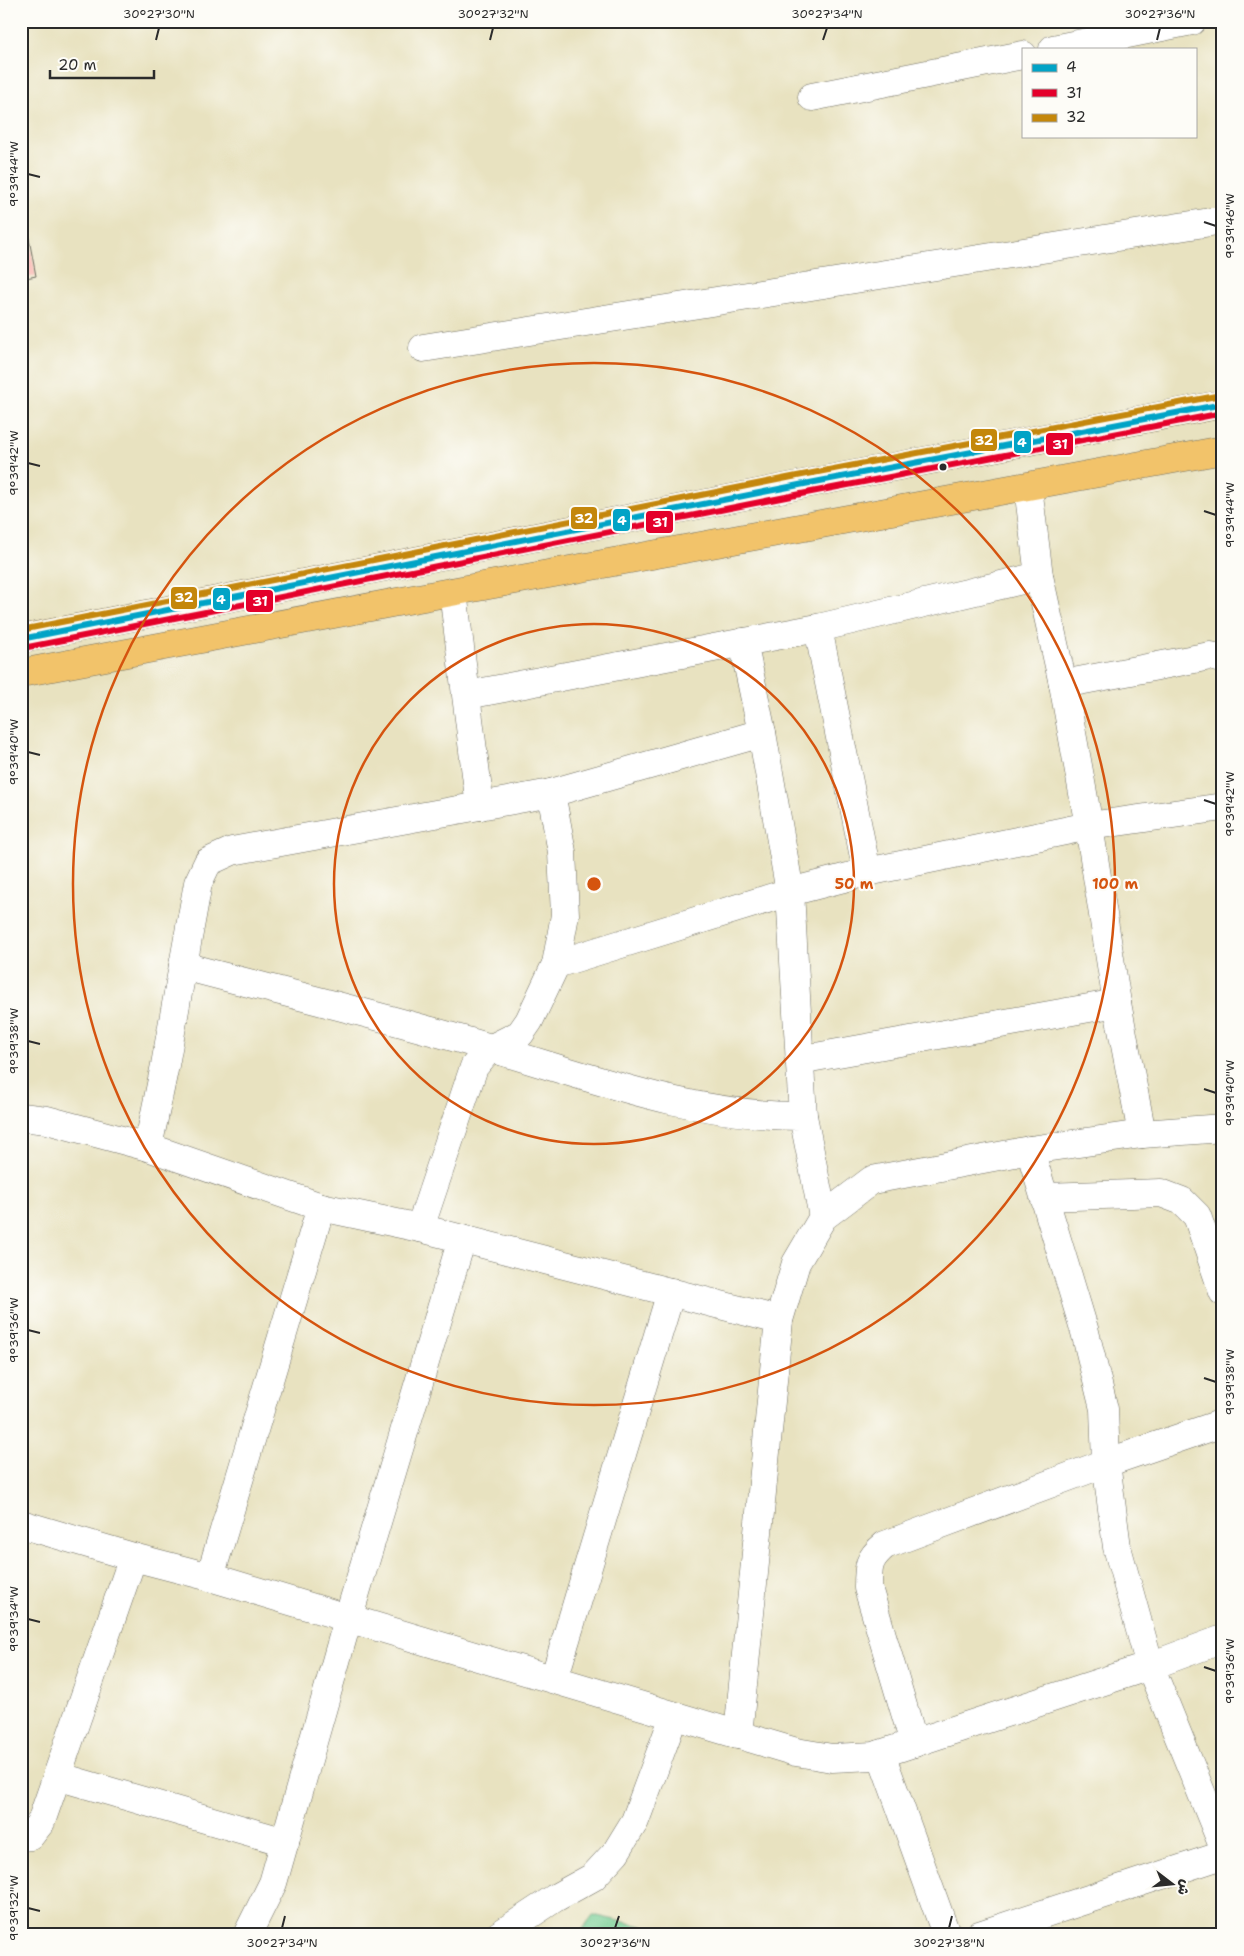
<svg xmlns="http://www.w3.org/2000/svg" width="1244" height="1956" viewBox="0 0 1244 1956" font-family="'Shantell Sans','Playpen Sans Arabic',sans-serif">
<rect width="100%" height="100%" fill="#fdfcf7"/>
<filter id="ink" filterUnits="userSpaceOnUse"><feTurbulence type="fractalNoise" baseFrequency=".02" numOctaves="2"/><feDisplacementMap in="SourceGraphic" scale="10" xChannelSelector="R" yChannelSelector="G"/><feConvolveMatrix kernelMatrix="1 2 1 2 8 2 1 2 1" color-interpolation-filters="sRGB"/></filter>
<filter id="wash" filterUnits="userSpaceOnUse"><feTurbulence type="fractalNoise" baseFrequency=".0096" numOctaves="4" result="noise"/><feDisplacementMap in="SourceGraphic" scale="20" xChannelSelector="R" yChannelSelector="G"/><feGaussianBlur stdDeviation="1.12" result="paint"/><feColorMatrix in="noise" values="0 0 0 0 0 0 0 0 0 0 0 0 0 0 0 0 0 1.4 0 .05"/><feComposite in="paint" operator="in"/></filter>
<g filter="url(#wash)">
<rect width="100%" height="100%" fill="#e8e2c0"/>
<!-- green -->
<path fill="#73cc92" stroke="#4f7c5e" d="M593,1915L682,1935H578Z"/>
<g id="blocks">
<!-- building -->
<path fill="#f8a6a1" d="M21,223H26L36,276L21,279Z"/>
</g>
</g>
<g filter="url(#ink)">
<use href="#blocks" fill-opacity="0" stroke="#6d6b5f" stroke-width="1"/>
<g fill="none" stroke-linecap="round" stroke-linejoin="round">
<defs>
<g id="minor">
<path d="M1053,49L1192,21"/>
<path d="M812,97L1023,55"/>
<path d="M423,348L1223,220"/>
<path d="M453,592L480,806"/>
<path d="M818,628L867,872"/>
<path d="M743,642L762,733"/>
<path d="M1063,684L1210,656L1223,659"/>
<path d="M467,695L818,628L1039,576"/>
<path d="M551,793L762,733L790,892L556,964"/>
<path d="M183,966C286,993 391,1018 494,1049C595,1079 696,1117 803,1116L823,1217"/>
<path d="M1117,1003L1142,1134"/>
<path d="M799,1060L1117,1003L1089,826L1063,684L1039,576L1028,487"/>
<path d="M803,1116L790,892L867,872L1089,826L1223,807"/>
<path d="M21,1117L47,1120L148,1147L321,1207L420,1228L779,1320"/>
<path d="M148,1147L165,1065L198,883L208,862L232,851L551,793L562,852L565,915L556,964L529,1021L520,1034L492,1048L484,1055L474,1067L420,1228"/>
<path d="M1030,1150L1085,1332L1104,1409L1106,1463L1117,1547L1150,1666L1223,1846"/>
<path d="M1045,1197L1161,1193L1182,1201L1197,1216L1223,1292"/>
<path d="M21,1524L133,1557L210,1577L796,1752L832,1758L874,1756L1150,1666L1223,1639"/>
<path d="M210,1577L321,1207"/>
<path d="M554,1679L671,1292"/>
<path d="M738,1735L779,1320L796,1263L823,1217L872,1180L1030,1150L1142,1134L1223,1128"/>
<path d="M914,1743L868,1588C868,1566 868,1559 885,1545L1106,1463L1223,1423"/>
<path d="M881,1754L945,1931L949,1935"/>
<path d="M57,1776L285,1842"/>
<path d="M21,1837L30,1836L41,1822L133,1557"/>
<path d="M247,1935L273,1883L348,1619L462,1239"/>
<path d="M499,1935L555,1898L593,1877L616,1852L635,1821L674,1716"/>
<path d="M979,1935L1223,1855"/>
</g>
<g id="highway">
<path d="M21,639L799,485L1223,404"/>
<path d="M21,673C421,595 823,526 1223,450"/>
</g>
</defs>
<!-- minor casing -->
<use href="#minor" stroke="#6d6b5f" stroke-width="29"/>
<!-- highway casing -->
<use href="#highway" stroke="#6d6b5f" stroke-width="29"/>
<!-- minor -->
<use href="#minor" stroke="#fff" stroke-width="28"/>
<!-- highway -->
<use href="#highway" stroke="#f2c36a" stroke-width="28"/>
<defs>
<path id="bus-1" d="M21,639L799,485L1223,404"/>
<path id="bus-2" d="M23,648L801,494L1223,413"/>
<path id="bus-3" d="M21,630L797,476L1221,395"/>
</defs>
<!-- bus-1 casing -->
<use href="#bus-1" stroke="#fdfcf7" stroke-width="10"/>
<!-- bus-2 casing -->
<use href="#bus-2" stroke="#fdfcf7" stroke-width="10"/>
<!-- bus-3 casing -->
<use href="#bus-3" stroke="#fdfcf7" stroke-width="10"/>
<!-- bus-1 -->
<use href="#bus-1" stroke="#02a3c6" stroke-width="6"/>
<!-- bus-2 -->
<use href="#bus-2" stroke="#e4002b" stroke-width="6"/>
<!-- bus-3 -->
<use href="#bus-3" stroke="#c4870b" stroke-width="6"/>
</g>
</g>
<!-- ticks -->
<path fill="none" stroke="#2b2b2b" stroke-width="2" d="M156,40L159,28M490,40L493,28M823,40L827,28M1157,40L1160,28M28,174L40,177M1204,222L1216,226M28,463L40,466M1204,511L1216,515M28,752L40,755M1204,800L1216,804M28,1041L40,1044M1204,1089L1216,1093M28,1330L40,1333M1204,1378L1216,1382M28,1619L40,1622M1204,1667L1216,1671M28,1908L40,1911M282,1928L285,1916M615,1928L619,1916M949,1928L952,1916"/>
<!-- distance rings -->
<g fill="none" stroke="#d5540f" stroke-width="2.5">
<circle cx="594" cy="884" r="260"/>
<circle cx="594" cy="884" r="521"/>
</g>
<!-- markers -->
<circle fill="#2b2b2b" stroke="#fdfcf7" stroke-width="2" cx="943" cy="467" r="4.5"/>
<circle cx="594" cy="884" r="8" fill="#d5540f" stroke="#fdfcf7" stroke-width="2.5"/>
<g font-size="15" text-anchor="middle" font-weight="bold" fill="#d5540f" stroke="#fdfcf7" stroke-width="4.5" stroke-linejoin="round" paint-order="stroke">
<text x="854" y="889">50 m</text>
<text x="1115" y="889">100 m</text>
</g>
<g stroke="#fdfcf7" stroke-width="2">
<rect x="970" y="428" width="28" height="24" rx="5" fill="#c4870b"/>
<rect x="1013" y="430" width="19" height="24" rx="5" fill="#02a3c6"/>
<rect x="1045" y="432" width="29" height="24" rx="5" fill="#e4002b"/>
<rect x="570" y="506" width="28" height="24" rx="5" fill="#c4870b"/>
<rect x="612" y="508" width="19" height="24" rx="5" fill="#02a3c6"/>
<rect x="645" y="510" width="29" height="24" rx="5" fill="#e4002b"/>
<rect x="170" y="586" width="28" height="24" rx="5" fill="#c4870b"/>
<rect x="212" y="587" width="19" height="24" rx="5" fill="#02a3c6"/>
<rect x="245" y="589" width="29" height="24" rx="5" fill="#e4002b"/>
</g>
<g font-size="14" text-anchor="middle" font-weight="bold" fill="#fff">
<text x="984" y="445">32</text>
<text x="1022" y="447">4</text>
<text x="1060" y="449">31</text>
<text x="584" y="523">32</text>
<text x="622" y="525">4</text>
<text x="660" y="527">31</text>
<text x="184" y="602">32</text>
<text x="221" y="604">4</text>
<text x="260" y="606">31</text>
</g>
<!-- margin -->
<rect width="1244" height="1956" fill="none" stroke="#fdfcf7" stroke-width="55"/>
<!-- legend -->
<rect x="1022" y="48" width="175" height="90" fill="#fdfcf7" stroke="#a9a8a5"/>
<rect x="1032" y="64" width="25" height="8" fill="#02a3c6" stroke="#a9a8a5"/>
<text x="1066" y="72" font-size="15" fill="#2b2b2b">4</text>
<rect x="1032" y="89" width="25" height="8" fill="#e4002b" stroke="#a9a8a5"/>
<text x="1066" y="98" font-size="15" fill="#2b2b2b">31</text>
<rect x="1032" y="114" width="25" height="8" fill="#c4870b" stroke="#a9a8a5"/>
<text x="1066" y="122" font-size="15" fill="#2b2b2b">32</text>
<!-- north arrow -->
<g transform="translate(1172 1884) rotate(106)" stroke="#fdfcf7" stroke-width="4" paint-order="stroke">
<path d="M0-4L9 19L0 12L-9 19Z" fill="#2b2b2b"/>
<text y="-8" font-size="14" font-weight="bold" text-anchor="middle" fill="#2b2b2b">ش</text>
</g>
<!-- scale -->
<path d="M50 70v8h104v-8" fill="none" stroke="#2b2b2b" stroke-width="2.5"/>
<text x="58" y="70" font-size="15" fill="#2b2b2b" stroke="#fdfcf7" stroke-width="4" paint-order="stroke">20 m</text>
<rect x="28" y="28" width="1188" height="1900" fill="none" stroke="#2b2b2b" stroke-width="2"/>
<g font-size="12" text-anchor="middle" fill="#2b2b2b">
<text x="159" y="18">30°27'30"N</text>
<text x="493" y="18">30°27'32"N</text>
<text x="827" y="18">30°27'34"N</text>
<text x="1160" y="18">30°27'36"N</text>
<text transform="translate(14 174) rotate(-90)" y="4">9°39'44"W</text>
<text transform="translate(1230 226) rotate(-90)" y="4">9°39'46"W</text>
<text transform="translate(14 463) rotate(-90)" y="4">9°39'42"W</text>
<text transform="translate(1230 515) rotate(-90)" y="4">9°39'44"W</text>
<text transform="translate(14 752) rotate(-90)" y="4">9°39'40"W</text>
<text transform="translate(1230 804) rotate(-90)" y="4">9°39'42"W</text>
<text transform="translate(14 1041) rotate(-90)" y="4">9°39'38"W</text>
<text transform="translate(1230 1093) rotate(-90)" y="4">9°39'40"W</text>
<text transform="translate(14 1330) rotate(-90)" y="4">9°39'36"W</text>
<text transform="translate(1230 1382) rotate(-90)" y="4">9°39'38"W</text>
<text transform="translate(14 1619) rotate(-90)" y="4">9°39'34"W</text>
<text transform="translate(1230 1671) rotate(-90)" y="4">9°39'36"W</text>
<text transform="translate(14 1908) rotate(-90)" y="4">9°39'32"W</text>
<text x="282" y="1947">30°27'34"N</text>
<text x="615" y="1947">30°27'36"N</text>
<text x="949" y="1947">30°27'38"N</text>
</g>
</svg>
